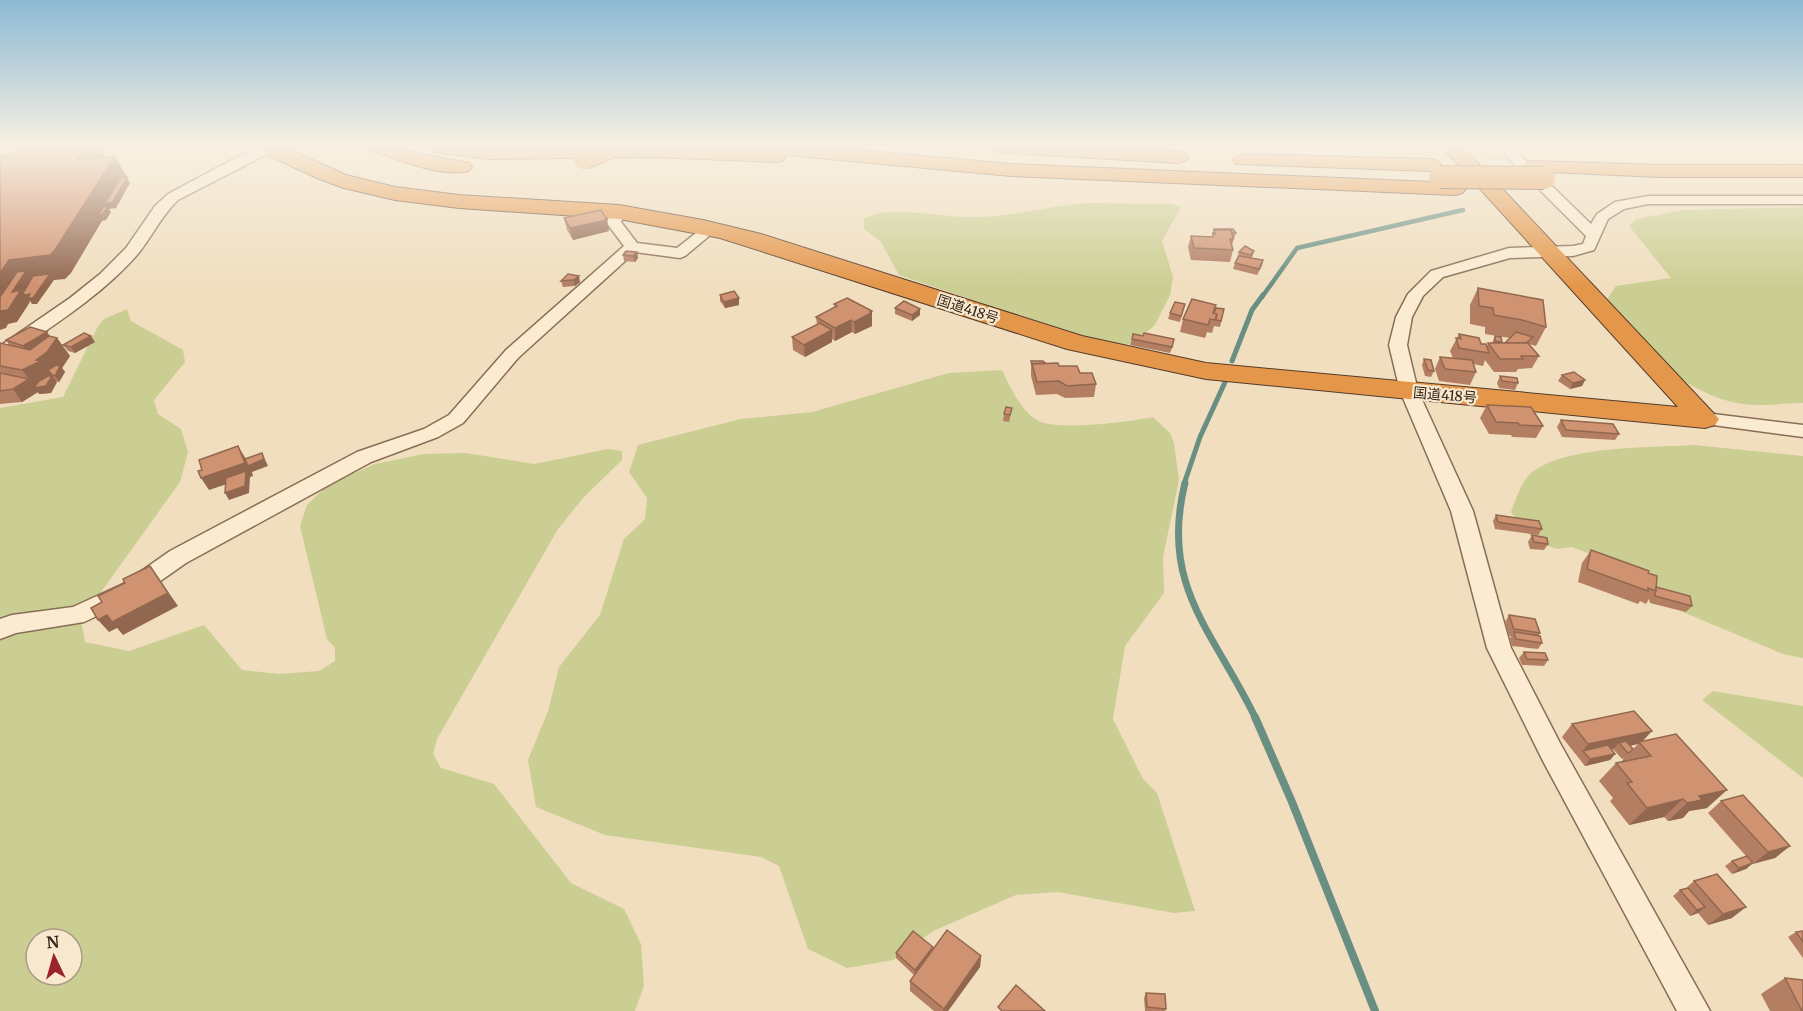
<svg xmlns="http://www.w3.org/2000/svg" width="1803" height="1011" viewBox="0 0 1803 1011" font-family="Merriweather,'Noto Sans JP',serif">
<rect width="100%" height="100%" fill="#f0debe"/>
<!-- green -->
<g fill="#cbce92" fill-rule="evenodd">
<path d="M1471,146H1510L1500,153L1507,161L1484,160Z"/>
<path d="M1087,203L1172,204L1181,207L1162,241L1173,277L1170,295L1155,325L1135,342L1125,345L1087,338L899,275L881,242L864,229V219C885,205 938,216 964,217C1005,219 1046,206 1087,203Z"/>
<path d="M1803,207V403C1784,403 1762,407 1743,404C1686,396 1640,347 1601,308L1616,286L1671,278L1629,226L1636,219L1683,210Z"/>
<path d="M127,309L131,321L183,350L185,362L154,400L158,414L181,429L188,452L180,482L81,620L85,642L129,651L204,625L242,670L279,674L319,671L335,661V648L327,639L300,526L307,505L328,485L375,464L424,454L466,453L534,464L608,449L622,451V460L584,497L558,529L437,739L433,754L441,768L494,784L571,883L624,909L641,944L644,986L635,1011H0V408L63,397L98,326L104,319ZM36,939H72V975H36Z"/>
<path d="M1002,370C1010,387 1022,414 1041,422C1061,430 1131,422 1153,417L1170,433L1174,443L1179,480L1163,557L1164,593L1125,646L1113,719L1143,779L1157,793L1195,911L1174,913L1058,892L1016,895L933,931L893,960L847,968L808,949L779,866L761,857L605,835L536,807L528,760L548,711L559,667L600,615L624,539L645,519L647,498L629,472L638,445L741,419L812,412L949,373Z"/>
<path d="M1694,445L1803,456V658L1783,654L1647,597L1590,554L1572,547L1558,549L1540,544L1526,532L1511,512C1515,502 1521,483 1529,475C1561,445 1650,448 1694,445Z"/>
<path d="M1713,691L1803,706V778L1702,700Z"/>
</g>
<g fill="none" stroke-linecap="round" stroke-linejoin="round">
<!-- stream-far3 -->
<path stroke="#698f83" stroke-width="4.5" d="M1262,297L1297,248L1463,210"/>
<!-- stream-far2 -->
<g stroke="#698f83" stroke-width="5">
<path d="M1232,361L1252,310L1263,295"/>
<path d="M1184,484L1200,437L1226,380"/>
</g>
<!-- stream-far1 -->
<path stroke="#698f83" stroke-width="7" d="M1185,483C1159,587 1215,633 1256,719"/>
<!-- stream -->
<path stroke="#698f83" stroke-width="8" d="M1255,717L1292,802L1375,1011"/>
<defs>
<g id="minor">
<path d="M266,146H277L279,148L178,200C161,216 152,237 137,255C100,297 52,326 6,358L0,359V346L70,298L100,274L126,248L155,206L168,194L239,156Z"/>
<path d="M1512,146H1524L1520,155L1591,224L1597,214L1615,202L1648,196H1803V204H1648L1624,209L1608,219L1594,250L1573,256L1510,258L1443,277L1423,296L1412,317L1407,345L1418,391L1473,511L1511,648L1561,745L1710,1011H1677L1543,761L1487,648L1451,511L1400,391L1389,345L1396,317L1408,294L1431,271L1509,248L1573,246L1583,244L1586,236L1507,157L1505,154Z"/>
<path d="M619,208L626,212L621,222L637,243L677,248L696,233H706L709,236L685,256L680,258L635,252L518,358L463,423L438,437L371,462L186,563L139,596L84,622L16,633L0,639V619L12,615L73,607L123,584L170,551L357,452L424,429L449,415L506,350L624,246L606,222L614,209Z"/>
<path d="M1705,413L1803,425V437L1698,423L1695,419L1698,415Z"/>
</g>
<g id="highway">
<path d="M258,146H282L346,175L395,187L459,195L619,205L703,220L761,234L1082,336L1206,363L1678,407L1441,146H1462L1719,419L1715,425L1705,428L1206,379L1067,349L720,238L619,219L459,208L395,200L344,188L319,179L272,157Z"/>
<path d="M367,146H395L425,155L469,163L472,167L469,171C441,178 397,159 370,150Z"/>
<path d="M426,146H667L747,149L745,146H814L1011,164L1455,183L1462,185L1466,189L1462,193L1455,195L1011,176L786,155L784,160L777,162L653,157L489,159L436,152L429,150Z"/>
<path d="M987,146H1089L1178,151L1185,153L1188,157L1185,161L1178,163L997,152L990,150Z"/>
<path d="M1243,154L1431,159L1438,161L1441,165L1438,169L1431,171L1236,164L1233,160L1236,156Z"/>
<path d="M1532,161L1661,165H1803V177H1661L1525,171L1522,167L1525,163Z"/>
</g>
</defs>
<!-- minor casing -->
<use href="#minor" stroke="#896e56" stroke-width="3"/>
<!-- highway casing -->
<use href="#highway" stroke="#563c2b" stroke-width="2"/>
<!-- minor -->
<use href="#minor" fill="#faebd1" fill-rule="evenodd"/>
<!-- highway -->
<use href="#highway" fill="#e4964a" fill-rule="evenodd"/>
<defs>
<g id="highway-bridge">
<path d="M584,158L613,146"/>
<path d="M1440,177L1544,178"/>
</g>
</defs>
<!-- highway-bridge casing -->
<use href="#highway-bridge" stroke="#563c2b" stroke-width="24" stroke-linecap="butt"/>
<!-- highway-bridge -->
<use href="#highway-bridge" stroke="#e4964a" stroke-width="22"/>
</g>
<!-- wall -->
<g fill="#b37e62" fill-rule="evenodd">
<path d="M564,218L607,220L609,231L573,240L567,230Z"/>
<path d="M1214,229L1236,233L1232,245L1233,250L1230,262L1191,260L1188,247L1191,236L1212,237Z"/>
<path d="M1254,251L1252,258L1263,260L1262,266L1257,275L1233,269L1239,252Z"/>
<path d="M637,252L638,258L635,262L624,261L623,255Z"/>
<path d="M568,274L580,282L575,286L563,287L561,281Z"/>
<path d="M1478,288L1546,327L1536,346L1529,344L1539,356L1532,368L1518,369L1516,372H1494L1485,360L1483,366L1473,364L1476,372L1470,385L1439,381L1435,369L1440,357L1453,358L1450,351L1459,334L1487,346L1488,343H1492L1495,336L1502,342V343H1505L1510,338L1485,334V327L1470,324V305Z"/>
<path d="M720,295L739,305L725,308L720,301Z"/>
<path d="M834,304L872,311V326L855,334L852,332L835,341L832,339V342L805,357L793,350L792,337L817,324L816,317L835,308Z"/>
<path d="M1185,304L1180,322L1168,319L1170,313Z"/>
<path d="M895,308L920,315L912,321L895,314Z"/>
<path d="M1216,308L1224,309L1220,327L1214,326L1212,333L1207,332L1205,338L1180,332L1183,319Z"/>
<path d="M47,332L50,337L57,338L70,356L62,368L65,372L59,382L56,381L57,382L51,393L39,394L38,392L22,402L0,404V343L9,345L6,340Z"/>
<path d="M1143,336L1173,346L1170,353L1130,345L1132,339Z"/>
<path d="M95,342L75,353L68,351L63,345Z"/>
<path d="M1424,359L1434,371L1431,377L1425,376L1422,365Z"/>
<path d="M1031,361L1059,366L1080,373L1096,384L1094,397L1065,398L1057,394L1036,395L1031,376Z"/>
<path d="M1562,375L1585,380L1582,386L1570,389L1558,381Z"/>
<path d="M1500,376L1518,383L1515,390L1499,388L1497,383Z"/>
<path d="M1487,405L1543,426L1536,438L1512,437L1511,435L1489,434L1480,418Z"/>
<path d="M1004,414H1011L1009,422L1003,421Z"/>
<path d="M1561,420L1619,434L1615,440L1562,437L1557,427Z"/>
<path d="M1496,515L1542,529L1538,535L1495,529L1493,521Z"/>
<path d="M1532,535L1548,544L1544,550L1530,549L1528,542Z"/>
<path d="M1591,550L1648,573L1656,587L1692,606L1686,612L1650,603L1649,599L1646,604L1640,601L1638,604L1578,582L1582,563Z"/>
<path d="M1509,615L1540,633L1538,636L1542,643L1538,649L1512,646L1510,639L1511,636H1509L1505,622Z"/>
<path d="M1524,652L1548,660L1544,666L1522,665L1519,658Z"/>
<path d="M1572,724L1642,742L1707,808L1689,811L1683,818L1668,821L1664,817L1629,825L1610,801L1613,798L1599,781L1616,763L1623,762L1622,761L1624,758L1622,759L1613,749H1612L1615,754L1610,760L1585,766L1562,737ZM1638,744L1633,749L1629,746L1634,745Z"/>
<path d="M1721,801L1790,846L1775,858L1753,863L1746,869L1732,874L1725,866L1732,861L1746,856L1708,813Z"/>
<path d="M1694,881L1732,918L1708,925L1698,913L1690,916L1673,896L1680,890L1685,889Z"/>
<path d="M1803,931V958L1788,937L1796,932Z"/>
<path d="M933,947L932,950L981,956L980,967L948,1011H934L910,991V981L914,975L896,958V953Z"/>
<path d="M1785,978L1803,1011H1770L1761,994Z"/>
<path d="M1146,993L1166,1009L1165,1011H1145L1144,998Z"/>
</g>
<!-- shaded-wall -->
<g fill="#926750">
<path d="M48,146H100L106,157L90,182Z"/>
<path d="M115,156L130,183L116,208L109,209L111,212L106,220L102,221L71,273L65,279L54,280L37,304H32L30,301H29L30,302L17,322L8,324L6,328L0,330V273L9,260Z"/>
<path d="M607,220L609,231L573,240L570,228Z"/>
<path d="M637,252L638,258L635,262L633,256Z"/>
<path d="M579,276L580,282L575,286L573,280Z"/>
<path d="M739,298V305L725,308L724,302Z"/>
<path d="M920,309V315L912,321V315Z"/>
<path d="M872,311V326L855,334L854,322Z"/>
<path d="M851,320L852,332L835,341V328Z"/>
<path d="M832,330V342L805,357L804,345Z"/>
<path d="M47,332L54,342L57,338L70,356L62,368L65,372L59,382L55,376L51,374L57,382L51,393L39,394L38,392L22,402L13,389L29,379L22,370L32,358L23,346Z"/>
<path d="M91,336L95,342L75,353L71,347Z"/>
<path d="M1585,380L1582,386L1570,389L1573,383Z"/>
<path d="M238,446L246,459L262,453L268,466L252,472L253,476L250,477L249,493L229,500L225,493L245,478L209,490L201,478Z"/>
<path d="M150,566L178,606L123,635L117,628L109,632L98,620L107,615Z"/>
<path d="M1652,731L1641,743L1639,742L1638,744L1623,747L1619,743L1613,749L1586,755L1583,751L1588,744Z"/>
<path d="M1615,754L1610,760L1585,766L1590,759Z"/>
<path d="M1727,790L1707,808L1689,811L1683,818L1668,821L1687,803L1699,796Z"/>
<path d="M1683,799L1664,817L1629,825L1647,808Z"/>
<path d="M1790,846L1775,858L1753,864L1768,852Z"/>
<path d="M1753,863L1746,869L1732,874L1739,868Z"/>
<path d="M1705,907L1698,913L1690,916L1697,910Z"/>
<path d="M1746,907L1732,918L1708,925L1723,914Z"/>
<path d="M933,947L932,953L915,975V970Z"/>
<path d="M981,956L980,967L948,1011H943L944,1009Z"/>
</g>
<!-- building -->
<g fill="#d09372" stroke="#926750" stroke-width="1.5">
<path d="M19,146H87L77,160L115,156L55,250L50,255L9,260L0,273V156L11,155Z"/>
<path d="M127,177L112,203H105L121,178Z"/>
<path d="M108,206L103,214L98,215L103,207Z"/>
<path d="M601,210L607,220L570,228L564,218Z"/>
<path d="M1214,229H1233L1236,233H1232L1231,230H1214Z"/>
<path d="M1214,230H1231L1233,239H1230L1233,250L1194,248L1191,236L1213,237V233L1215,234Z"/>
<path d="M1245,246L1254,251L1251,255L1239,252Z"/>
<path d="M626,251L637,252L633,256L623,255Z"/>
<path d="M1239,256L1263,260L1259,269L1235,263Z"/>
<path d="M26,271L12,292L21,290L8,310L0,311V297L17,272Z"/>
<path d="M50,274L33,298H28L30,294L25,295L23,293L33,276Z"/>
<path d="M568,274L579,276L573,280L561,281Z"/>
<path d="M1478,288L1543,300L1546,327L1522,320L1494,315L1493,308L1479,306Z"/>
<path d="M734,291L739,298L724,302L720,295Z"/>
<path d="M847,298L872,311L870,312L871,313L854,322L851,320L835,328L816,317L837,306L834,304Z"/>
<path d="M1192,299L1216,305L1213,313L1217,314L1215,320L1210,319L1208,325L1183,319Z"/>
<path d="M904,301L920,309L912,315L895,308Z"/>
<path d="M1175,302L1185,304L1181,316L1170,313Z"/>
<path d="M1216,308L1224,309L1221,321L1216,320L1217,314L1214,313Z"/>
<path d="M820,323L832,330L804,345L792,337Z"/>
<path d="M30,327L47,332L23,346L6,340Z"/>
<path d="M1516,332L1533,337L1526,343H1505Z"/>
<path d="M84,333L91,336L71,347L63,345Z"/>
<path d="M1144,333L1174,339L1172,347L1132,339L1133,334L1143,336Z"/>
<path d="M1459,334L1479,338L1481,344H1486L1489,353L1459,348L1456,338L1461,339Z"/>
<path d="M49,336L57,338L47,352L36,360L41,361L22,370L0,366V343L30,350Z"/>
<path d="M1495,336L1501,337L1502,342L1495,341Z"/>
<path d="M1488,343H1528L1539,356H1521L1523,359H1500Z"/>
<path d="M1440,357L1472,360L1476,372L1445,369Z"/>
<path d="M1424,359L1431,360L1434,371L1428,370Z"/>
<path d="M1031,361H1043L1045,363L1032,364V365Z"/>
<path d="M1058,363L1059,366H1077L1080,373H1092L1096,384L1067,386L1059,381L1037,382L1032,364Z"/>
<path d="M56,365L60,366L55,376L51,374L48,370Z"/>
<path d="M1574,372L1585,380L1573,383L1562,375Z"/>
<path d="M0,373L29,379L13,389L0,391Z"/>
<path d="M48,376H52L46,386L34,388L39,381Z"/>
<path d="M1500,376L1517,378L1518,383L1502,381Z"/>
<path d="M1487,405L1531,407L1543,426L1520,425L1518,423L1496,422Z"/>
<path d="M1006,407L1012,408L1010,415L1004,414Z"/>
<path d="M1561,420L1613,424L1619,434L1566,430Z"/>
<path d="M238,446L245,463L201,478L198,471L202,470L199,460Z"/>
<path d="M262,453L264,459L248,466L245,459Z"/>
<path d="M246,471L245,486L225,493L226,478Z"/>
<path d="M1496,515L1539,521L1542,529L1498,522Z"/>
<path d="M1532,535L1547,538L1548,544L1534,542Z"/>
<path d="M1591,550L1649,571L1648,573L1657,576L1656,591L1648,588V591L1587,569Z"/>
<path d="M150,566L168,593L112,622L107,615L98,620L91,608L102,602L98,596L125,583L123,579Z"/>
<path d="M1656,587L1690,596L1692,606L1655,596V593L1656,591Z"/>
<path d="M1509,615L1535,619L1540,633L1514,629Z"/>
<path d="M1514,632L1540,636L1542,643L1516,639Z"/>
<path d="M1524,652L1545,653L1548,660L1527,659Z"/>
<path d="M1634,711L1652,731L1588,744L1572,724Z"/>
<path d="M1676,734L1727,790L1699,796L1702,800L1687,803L1683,799L1647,808L1627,783L1632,782L1616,763L1651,756L1639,742Z"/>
<path d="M1626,741L1633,749L1630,752L1628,753L1619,743Z"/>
<path d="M1608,745L1615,754L1590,759L1583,751Z"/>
<path d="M1743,795L1790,846L1768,852L1721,801Z"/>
<path d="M1747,856L1753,863L1739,868L1732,861Z"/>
<path d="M1717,874L1746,907L1723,914L1694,881Z"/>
<path d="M1688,888L1705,907L1697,910L1680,890Z"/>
<path d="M947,930L981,956L944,1009L910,981Z"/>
<path d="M913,931L933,947L915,970L896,953Z"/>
<path d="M1803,931V942L1796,932Z"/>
<path d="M1785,978L1803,980V1011H1802Z"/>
<path d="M1016,985L1045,1011H1002L998,1007Z"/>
<path d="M1146,993L1165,994L1166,1009L1147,1007Z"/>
</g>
<!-- sky -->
<linearGradient id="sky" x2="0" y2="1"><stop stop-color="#8cb9d4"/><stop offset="0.51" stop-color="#f8f0e2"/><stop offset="1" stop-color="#f8f0e2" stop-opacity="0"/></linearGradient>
<rect width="1803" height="287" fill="url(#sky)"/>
<g text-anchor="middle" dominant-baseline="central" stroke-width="4.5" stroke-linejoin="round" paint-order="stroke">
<!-- far-street labels -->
<g font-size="14" fill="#37271b" stroke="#f7e8ce">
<text transform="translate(968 309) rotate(18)">国道418号</text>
<text transform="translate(1445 395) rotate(5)">国道418号</text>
</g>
</g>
<!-- north arrow -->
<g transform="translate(54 957) rotate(355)"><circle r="28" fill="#f7e8ce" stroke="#aa9b86" stroke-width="1.5"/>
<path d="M0-4.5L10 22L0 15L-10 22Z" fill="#9a232c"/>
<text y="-9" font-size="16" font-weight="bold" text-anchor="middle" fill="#37271b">N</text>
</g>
</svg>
